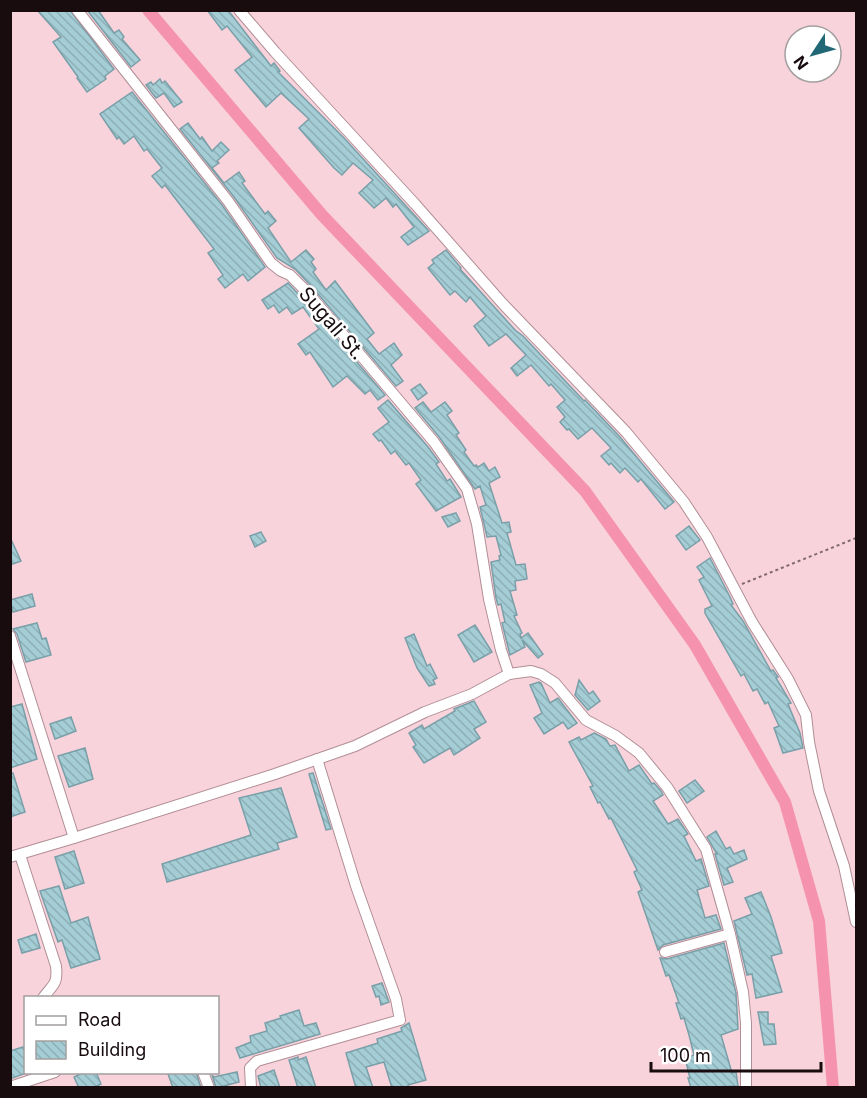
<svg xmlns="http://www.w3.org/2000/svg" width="867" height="1098" viewBox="0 0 867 1098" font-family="Inter,sans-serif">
<defs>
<pattern id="building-back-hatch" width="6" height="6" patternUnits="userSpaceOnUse" patternTransform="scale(1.5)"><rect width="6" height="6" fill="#a5cdd6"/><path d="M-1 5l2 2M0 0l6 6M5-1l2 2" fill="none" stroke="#8dafb6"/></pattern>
</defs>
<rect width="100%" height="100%" fill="#f9d3dc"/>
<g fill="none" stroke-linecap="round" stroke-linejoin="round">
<!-- canal -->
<path stroke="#f593af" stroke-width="12" d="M148,10L322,215L585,491L695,645L785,802L819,921L833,1088"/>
</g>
<!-- building -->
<g fill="url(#building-back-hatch)" stroke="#799fa8" stroke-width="1.5">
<path d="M37,10H70L114,69L105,76L106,79L87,92L77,78L78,77L53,42L61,37Z"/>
<path d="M87,10H98L114,33L119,30L124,37L122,39L140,60L131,67Z"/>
<path d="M207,10H228L271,66L274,63L280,71L278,72L344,138L429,231L408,245L401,237L414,227L396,204L393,207L386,198L374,208L359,193L373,180L353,163L342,175L334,168L299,128L309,119L281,93L266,107L235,70L252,57L227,26L222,30Z"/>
<path d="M160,79L162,83L165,81L182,102L174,107L164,93L156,98L146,85L151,82L153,85Z"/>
<path d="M132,92L222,205L265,267L248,281L243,274L225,288L218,279L223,275L208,253L214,249L165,185L162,188L152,176L162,168L147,149L144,151L134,136L124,144L119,137L117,139L100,114Z"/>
<path d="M188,123L200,139L202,137L212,151L221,142L229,150L217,161L219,163L212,168L224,183L239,172L245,181L242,183L265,214L268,211L276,221L268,228L291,262L306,250L314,259L311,262L316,269L313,272L326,290L335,281L374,333L367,339L379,354L394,343L402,355L391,365L403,381L396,386L313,288L295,269L277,258L234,197L180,129Z"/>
<path d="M446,250L461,268L460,269L515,330L523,336L584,401L585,400L620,437L674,502L665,509L641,479L638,482L625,468L620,473L611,463L609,465L601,456L611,448L592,428L578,439L569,429L567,430L560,422L565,417L557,407L565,400L551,384L549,386L531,365L517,376L511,368L526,355L506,334L489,346L474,326L486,316L470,297L466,302L455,291L450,295L428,268L434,263L432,260Z"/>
<path d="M288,283L302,298L385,395L378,400L370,390L365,394L347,376L333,387L310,352L306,355L298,344L319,329L303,307L292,314L287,307L279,313L274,305L268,309L262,300Z"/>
<path d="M420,384L427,393L418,400L411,390Z"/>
<path d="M388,400L428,447L439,462L436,464L447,481L450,479L461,497L436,511L416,484L421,480L409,463L406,465L395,451L391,454L381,440L379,441L373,434L389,422L378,408Z"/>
<path d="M423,402L431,412L445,402L452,411L447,415L459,433L456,435L466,450L464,452L474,466L476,465L478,467L484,463L489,471L495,467L500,477L489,483L502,523L509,522L511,532L507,533L516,565L525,564L527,579L515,581L516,590L510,591L517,615L514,616L522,633L520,634L521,638L528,633L543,654L538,658L522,640L525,647L510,655L502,623L505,622L501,604L498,605L496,598L491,562L500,560L499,556L501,555L496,536L487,537L480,507L486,505L480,486L475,489L440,438L415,408Z"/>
<path d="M456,513L460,521L448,527L442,517Z"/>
<path d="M689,526L700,540L686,550L676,536Z"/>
<path d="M261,532L266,541L255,547L250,536Z"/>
<path d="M10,537L21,561L10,565Z"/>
<path d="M710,558L729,595L733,604L731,605L743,621L771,671L773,670L778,677L776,678L791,703L788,704L800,733L803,748L783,753L774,728L779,726L768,702L765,704L757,689L753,691L744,674L741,676L705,613V609L712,606L699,580L704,577L697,567Z"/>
<path d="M32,594L35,606L13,612L10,600Z"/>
<path d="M37,623L42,639L46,638L51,655L26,662L17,634L13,629Z"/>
<path d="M475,625L492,652L474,662L458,635Z"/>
<path d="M414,634L427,666L430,664L437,678L433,680L435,684L429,686L417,668L405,638Z"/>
<path d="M579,680L589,694L593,691L600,701L588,710L575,695Z"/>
<path d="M539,682L541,683L550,703L558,698L577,723L568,729L563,722L544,734L534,718L542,713L530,685Z"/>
<path d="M474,701L486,722L474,729L480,738L454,755L450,748L424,763L413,747L416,745L409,733L422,725L424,729L455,711L454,709Z"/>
<path d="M22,704L37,759L10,768V707Z"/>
<path d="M71,717L76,731L55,739L50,724Z"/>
<path d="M594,733L606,739L610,746L615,745L629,771L639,765L652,784L654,783L661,791L663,795L653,801L668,824L678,819L688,834L684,836L696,861L701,859L709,886L697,890L705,918L716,915L721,929L663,945L658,950L638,892L642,890L634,872L637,870L611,818L609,819L600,802L598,803L590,787L593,786L569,742L579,737L581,740Z"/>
<path d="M85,748L93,779L69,787L58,756Z"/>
<path d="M10,773H13L25,812L10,817Z"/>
<path d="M313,773L331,829L326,830L309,774Z"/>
<path d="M695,780L704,791L687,803L679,791Z"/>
<path d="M281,788L297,837L277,843L279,849L167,882L162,864L251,835L239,798Z"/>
<path d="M716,831L726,849L730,847L734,854L744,850L747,859L727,868L733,882L724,885L715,854H717L707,837Z"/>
<path d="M74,851L84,883L65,889L55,857Z"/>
<path d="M59,886L71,923L88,917L100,959L71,968L62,940L58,942L40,891Z"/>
<path d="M761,892L771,917L782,953L771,956L782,992L756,998L752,974L747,975L734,921L752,914L745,898Z"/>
<path d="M36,934L40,948L22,953L18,940Z"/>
<path d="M724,943L736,993L738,1029L721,1035L732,1073L736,1072L738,1086L691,1088L688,1078H690L685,1058L694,1055L689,1035L684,1018L681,1019L676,1003H679L669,975L666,976L660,958L667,959Z"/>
<path d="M382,983L389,1002L381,1005L379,996L376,997L372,986Z"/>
<path d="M299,1010L304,1026L316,1023L320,1034L240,1058L236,1048L251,1042L250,1036L267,1031L265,1023L281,1018L280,1016Z"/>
<path d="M758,1012H768V1024H774L776,1044L764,1045Z"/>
<path d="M409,1023L426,1080L408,1085L409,1088H392L384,1062L366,1067L373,1088H356L346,1053L378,1043L377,1039L402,1031L401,1028Z"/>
<path d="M23,1047L26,1054V1073L10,1079V1051Z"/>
<path d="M298,1057V1060L306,1057L316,1088H298L289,1060Z"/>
<path d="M274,1070L280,1088H261L258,1076Z"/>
<path d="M84,1072H96L101,1084L92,1088H79L74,1077Z"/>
<path d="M173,1072H196L201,1088H173L168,1074Z"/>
<path d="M237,1072L239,1082L216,1088L212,1075L214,1077Z"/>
</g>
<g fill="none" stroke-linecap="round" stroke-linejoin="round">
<defs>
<g id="minor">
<path d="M77,10L228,201L271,263L281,271L290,275L308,293L434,442L467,489L477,524L489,599L501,650L509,674"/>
<path d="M239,10L275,52L415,204L503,304L626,432L684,502L707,537L752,622L788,679L806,715L809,742L819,791L844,866L856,922"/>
<path d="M10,636L74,838"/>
<path d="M20,855L56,966C58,985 53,984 43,998"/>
<path d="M10,857L74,838L275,774L355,746L425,712L472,694L509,674L531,671L541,674L555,683L586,720L616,736L639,753L667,787L706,849L730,934L743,992L746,1023V1088"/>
<path d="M665,952L730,934"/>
<path d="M203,1072L209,1088"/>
<path d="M10,1087L55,1072"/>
<path d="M251,1088L250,1068L257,1061L400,1020L396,999L356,886L317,759"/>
</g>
</defs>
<!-- minor casing -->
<use href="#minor" stroke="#b18e96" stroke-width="12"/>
<!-- path -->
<path stroke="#80686e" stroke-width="2" stroke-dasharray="3 3" stroke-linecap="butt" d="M742,584L856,538"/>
<!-- minor -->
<use href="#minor" stroke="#fff" stroke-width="10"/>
</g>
<g text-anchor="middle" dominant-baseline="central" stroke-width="5" stroke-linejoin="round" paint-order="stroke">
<!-- street labels -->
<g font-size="20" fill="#180c0f" stroke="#fff">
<text transform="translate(332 323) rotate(49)">Sugali St.</text>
</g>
</g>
<!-- border -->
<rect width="867" height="1098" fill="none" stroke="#180c0f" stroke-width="24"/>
<!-- legend -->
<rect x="24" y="996" width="195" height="78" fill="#ffffff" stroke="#a39e9f" stroke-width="1.5"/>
<rect x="36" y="1016" width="30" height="9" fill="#ffffff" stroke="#a39e9f" stroke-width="1.5"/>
<text x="78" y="1026" font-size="18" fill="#180c0f">Road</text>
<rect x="36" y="1041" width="30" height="18" fill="url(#building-back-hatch)" stroke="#a39e9f" stroke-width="1.5"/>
<text x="78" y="1056" font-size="18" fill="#180c0f">Building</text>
<!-- north arrow -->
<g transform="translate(813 54) rotate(234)"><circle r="28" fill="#ffffff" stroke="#a39e9f" stroke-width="1.5"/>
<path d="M0-4.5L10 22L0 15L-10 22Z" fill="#216876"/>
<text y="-9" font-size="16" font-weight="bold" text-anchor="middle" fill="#180c0f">N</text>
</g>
<!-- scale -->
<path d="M651 1062v9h170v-9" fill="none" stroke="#180c0f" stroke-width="3"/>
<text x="660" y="1062" font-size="18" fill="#180c0f" stroke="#ffffff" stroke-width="4.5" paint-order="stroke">100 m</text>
</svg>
